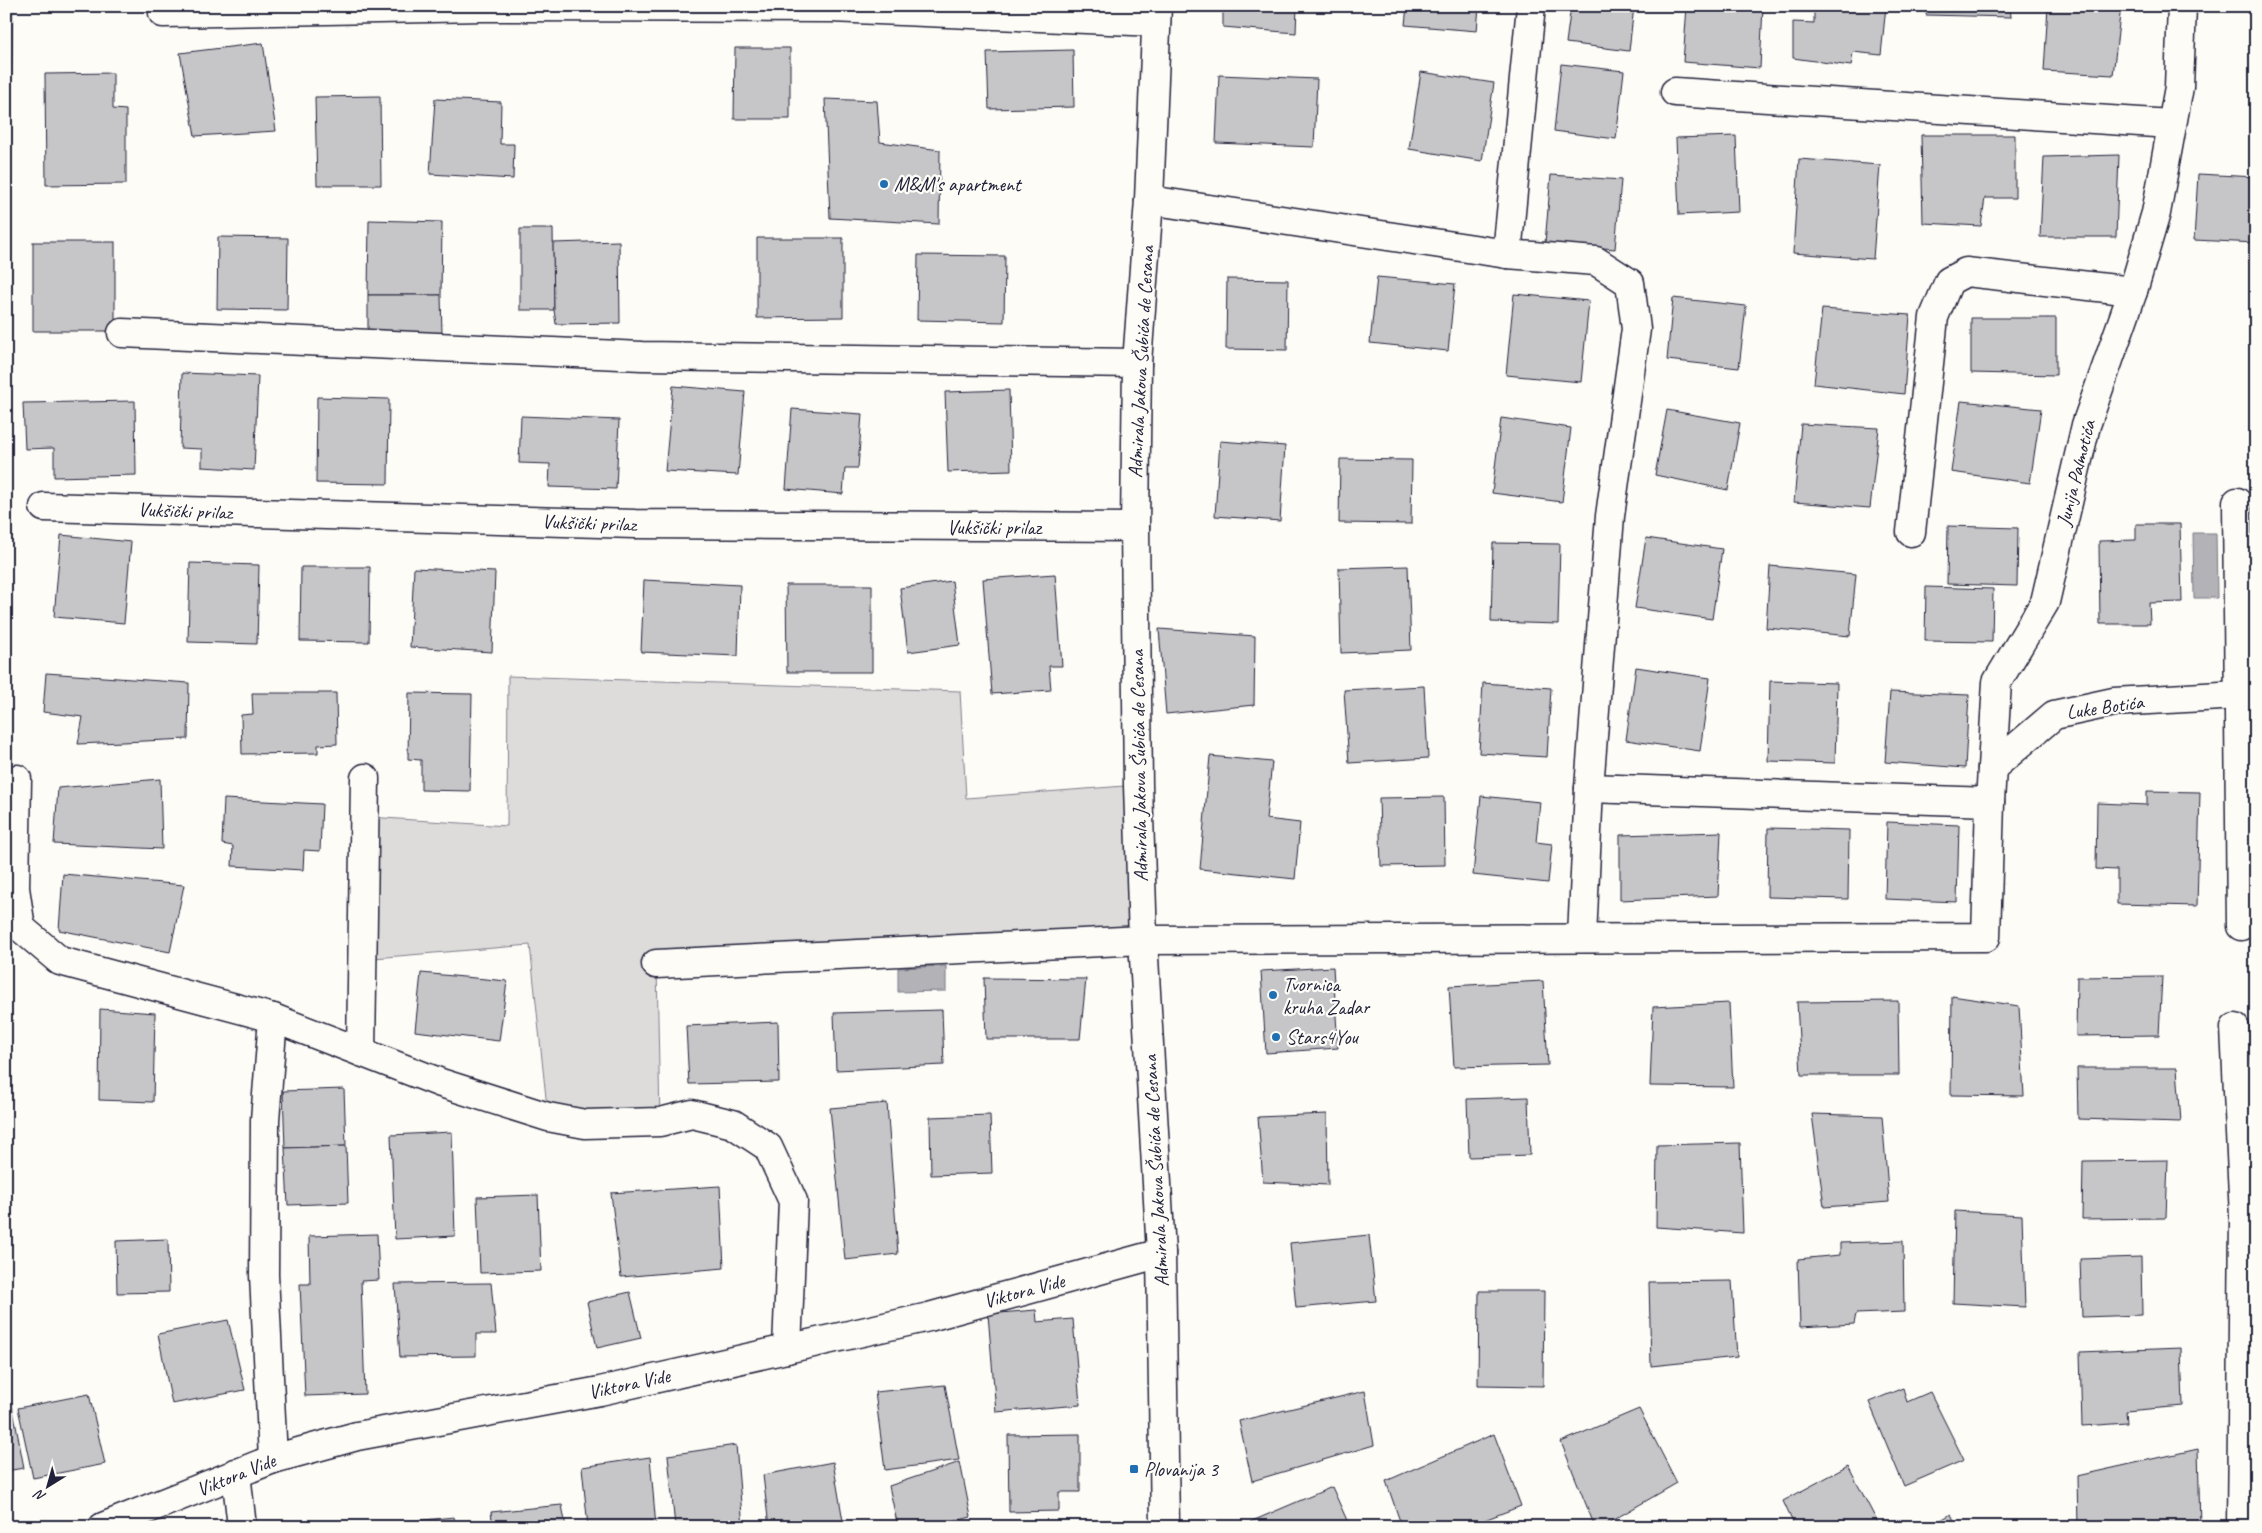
<svg xmlns="http://www.w3.org/2000/svg" width="2262" height="1533" viewBox="0 0 2262 1533" font-family="Caveat,sans-serif">
<rect width="100%" height="100%" fill="#fdfcf7"/>
<filter id="ink" filterUnits="userSpaceOnUse"><feTurbulence type="fractalNoise" baseFrequency=".02" numOctaves="2"/><feDisplacementMap in="SourceGraphic" scale="10" xChannelSelector="R" yChannelSelector="G"/><feConvolveMatrix kernelMatrix="1 2 1 2 8 2 1 2 1" color-interpolation-filters="sRGB"/></filter>
<g filter="url(#ink)">
<!-- green -->
<g fill="#dddcdb" stroke="#807f8b">
<path d="M6,6H13L6,324Z"/>
<path d="M508,676L960,691L966,798L1138,785L1143,940L657,964L660,1122L548,1117L530,945L362,959L368,817L507,826Z"/>
</g>
<!-- water -->
<g fill="#b2b2b7" stroke="#787885">
<path d="M2193,533H2216L2217,598H2194Z"/>
<path d="M946,966V991L898,992V968Z"/>
</g>
<!-- building -->
<g fill="#c6c6c8" stroke="#22223b">
<path d="M1223,6H1297L1296,33L1223,27Z"/>
<path d="M1407,6H1479L1477,31L1405,25Z"/>
<path d="M1571,6H1634L1629,51L1566,43Z"/>
<path d="M1687,6H1763L1760,68L1683,62Z"/>
<path d="M1814,6H1886L1881,55L1853,52L1851,66L1793,58V22L1814,23Z"/>
<path d="M1926,6H2010L2011,17L1926,15Z"/>
<path d="M2048,6H2121L2113,75L2044,71Z"/>
<path d="M263,43L276,131L195,136L180,53Z"/>
<path d="M735,48H790V119H734Z"/>
<path d="M1073,50L1074,107L989,109L987,52Z"/>
<path d="M1561,64L1624,71L1616,139L1554,131Z"/>
<path d="M1421,72L1494,83L1482,161L1409,149Z"/>
<path d="M113,73V109L126,110V184L46,185L45,74Z"/>
<path d="M1219,75L1317,79L1314,147L1216,143Z"/>
<path d="M380,96L381,185H317L315,97Z"/>
<path d="M435,99L501,102L500,144H514L513,179L430,174Z"/>
<path d="M825,99L877,101L880,142L940,150L939,224L830,218Z"/>
<path d="M1921,135H2015V198H1985L1981,226L1923,223Z"/>
<path d="M1736,136L1739,212L1679,215L1676,138Z"/>
<path d="M2119,155L2116,237H2040L2044,157Z"/>
<path d="M1799,159L1880,165L1873,259L1793,253Z"/>
<path d="M2198,174L2256,177V243L2194,240Z"/>
<path d="M1551,175L1621,180L1615,249L1545,243Z"/>
<path d="M369,220L442,222L441,295H368Z"/>
<path d="M520,229H553L554,310H520Z"/>
<path d="M218,237L288,238L287,310L217,309Z"/>
<path d="M757,238H843V317L757,318Z"/>
<path d="M619,241L620,323L556,324L554,310L553,243Z"/>
<rect x="33" y="242" width="82" height="89"/>
<path d="M918,255L1005,256L1004,322L917,320Z"/>
<path d="M1377,277L1455,284L1448,351L1370,343Z"/>
<path d="M1227,279L1288,280L1287,350L1226,349Z"/>
<path d="M1514,294L1589,301L1581,382L1506,375Z"/>
<path d="M368,295H441L442,334L368,335Z"/>
<path d="M1673,298L1746,306L1739,368L1667,360Z"/>
<path d="M1822,309L1910,315L1904,394L1814,384Z"/>
<path d="M1971,318H2056V375L1971,373Z"/>
<path d="M182,373L258,376L254,470L202,467V449L180,448Z"/>
<path d="M673,386L745,392L738,475L665,471Z"/>
<path d="M1009,390L1011,470L948,472L945,392Z"/>
<path d="M317,397L389,399L388,484L316,483Z"/>
<path d="M135,401L136,475L54,477V448L25,449L23,403Z"/>
<path d="M1961,401L2041,409L2030,483L1951,472Z"/>
<path d="M792,409L862,414L858,468H845L843,494L786,489Z"/>
<path d="M1667,410L1740,423L1728,490L1655,475Z"/>
<path d="M521,416L619,420L616,489L549,487L550,464L519,463Z"/>
<path d="M1501,418L1571,428L1562,502L1492,493Z"/>
<path d="M1801,424L1879,428L1870,508L1794,502Z"/>
<path d="M1220,441L1285,446L1280,521L1215,516Z"/>
<path d="M1340,459L1412,460L1411,524L1339,523Z"/>
<path d="M2136,524H2180L2182,602L2149,603L2150,624H2100L2099,541L2136,540Z"/>
<path d="M1948,526L2018,528L2017,586L1947,584Z"/>
<path d="M61,535L131,542L124,623L54,617Z"/>
<path d="M1646,538L1722,549L1712,619L1635,608Z"/>
<path d="M1493,543L1560,544L1558,624L1491,622Z"/>
<path d="M190,563L259,565L257,644L188,642Z"/>
<path d="M1408,566L1411,650L1341,653L1339,568Z"/>
<path d="M1770,566L1856,574L1850,636L1766,628Z"/>
<path d="M301,567H370L369,642L300,641Z"/>
<path d="M414,568L495,572L492,652L410,647Z"/>
<path d="M1055,574L1062,666H1049L1051,690L992,694L983,579Z"/>
<path d="M644,580L740,585L738,656L641,652Z"/>
<path d="M952,581L960,645L908,652L900,588Z"/>
<path d="M786,585H872V672H787Z"/>
<path d="M1926,587L1993,589L1992,642L1925,641Z"/>
<path d="M1159,629L1255,636L1254,705L1166,714Z"/>
<path d="M1636,667L1710,678L1700,751L1626,740Z"/>
<path d="M46,673L189,683L188,739L78,744L83,717L43,712Z"/>
<path d="M1770,681L1837,683L1835,763L1768,761Z"/>
<path d="M1483,683L1551,688L1547,757L1479,753Z"/>
<path d="M1424,686L1428,758L1349,763L1344,690Z"/>
<path d="M1890,692L1969,695L1965,768L1885,762Z"/>
<path d="M252,693H336L337,744L318,745V753L242,754L241,715L253,714Z"/>
<path d="M409,693L472,694L470,791L421,790V760L408,759Z"/>
<path d="M1210,756L1272,762L1266,819L1300,823L1295,879L1200,869Z"/>
<path d="M160,779L162,849L54,844L58,788Z"/>
<path d="M2147,791L2200,792L2197,906L2117,904V870L2096,869L2097,803L2147,805Z"/>
<path d="M1481,796L1540,802L1536,842L1552,844L1548,883L1473,875Z"/>
<path d="M1444,797L1445,865L1381,866L1379,798Z"/>
<path d="M224,799L322,804L320,851L304,850L303,870L232,866L233,846L222,844Z"/>
<path d="M1887,822L1959,825L1957,902L1885,899Z"/>
<path d="M1768,828L1849,830L1848,899L1767,897Z"/>
<path d="M1721,832L1718,896L1620,900V835Z"/>
<path d="M63,874L184,885L170,952L59,930Z"/>
<path d="M1333,967L1338,1048L1266,1053L1261,971Z"/>
<path d="M421,973L507,981L499,1041L415,1031Z"/>
<path d="M2162,976L2159,1035L2076,1036L2077,977Z"/>
<path d="M984,978L1086,979L1080,1039H986Z"/>
<path d="M1543,981L1548,1065L1454,1067L1449,986Z"/>
<path d="M1952,996L2019,1006L2024,1096L1951,1095Z"/>
<path d="M1898,1001L1899,1075H1801L1797,1002Z"/>
<path d="M1729,1003L1733,1087L1650,1086L1653,1007Z"/>
<path d="M100,1009L155,1013L153,1102L99,1100Z"/>
<path d="M942,1010L944,1065L836,1070L834,1013Z"/>
<path d="M778,1022L779,1082L689,1084L686,1026Z"/>
<path d="M2077,1068H2177L2181,1122L2078,1119Z"/>
<path d="M344,1089L346,1146L285,1148L283,1091Z"/>
<path d="M1528,1097L1530,1155L1469,1157L1467,1099Z"/>
<path d="M887,1103L898,1254L845,1260L830,1108Z"/>
<path d="M1327,1114L1328,1185L1263,1182L1258,1117Z"/>
<path d="M1812,1114L1882,1116L1889,1202L1824,1207Z"/>
<path d="M990,1115L992,1173L931,1175L930,1117Z"/>
<path d="M452,1132L455,1236L395,1239L391,1135Z"/>
<path d="M1740,1143L1743,1233L1656,1227L1657,1145Z"/>
<path d="M346,1146L348,1203L288,1205L285,1148Z"/>
<path d="M2168,1160L2166,1218L2082,1219L2083,1161Z"/>
<path d="M720,1186L724,1268L621,1277L611,1193Z"/>
<path d="M538,1195L541,1271L480,1273L477,1197Z"/>
<path d="M1955,1211L2022,1215L2025,1307L1953,1303Z"/>
<path d="M377,1234L379,1280L361,1281L365,1394L305,1396L300,1284H310L309,1236Z"/>
<path d="M1369,1235L1376,1301L1296,1308L1290,1243Z"/>
<path d="M168,1239L169,1292L117,1293L116,1241Z"/>
<path d="M1903,1241L1904,1312L1856,1314L1854,1324L1800,1327L1798,1259L1840,1255V1243Z"/>
<path d="M2141,1257L2142,1315L2082,1317L2080,1259Z"/>
<path d="M1732,1281L1737,1357L1651,1366L1649,1282Z"/>
<path d="M491,1283L496,1334H476V1356L400,1357L395,1284Z"/>
<path d="M1479,1291H1544L1543,1386L1478,1385Z"/>
<path d="M630,1292L641,1338L597,1348L587,1302Z"/>
<path d="M1036,1310L1037,1322L1073,1319L1080,1405L996,1412L988,1314Z"/>
<path d="M228,1320L245,1390L172,1404L158,1334Z"/>
<path d="M2181,1348L2183,1406L2126,1411L2127,1423L2082,1426L2080,1352Z"/>
<path d="M6,1373L24,1468L6,1471Z"/>
<path d="M945,1385L959,1460L885,1470L875,1392Z"/>
<path d="M1903,1388L1907,1402L1930,1392L1964,1460L1904,1486L1869,1402Z"/>
<path d="M1365,1391L1374,1445L1252,1481L1239,1421Z"/>
<path d="M89,1394L105,1464L33,1478L18,1408Z"/>
<path d="M1639,1409L1677,1483L1601,1527H1595L1561,1442Z"/>
<path d="M1080,1434V1492H1059V1511L1009,1512L1008,1435Z"/>
<path d="M1494,1434L1521,1506L1466,1527H1402L1386,1481Z"/>
<path d="M736,1445L743,1527H675L668,1455Z"/>
<path d="M2198,1449L2200,1527H2078L2077,1476Z"/>
<path d="M650,1457L656,1527H588L582,1467Z"/>
<path d="M833,1462L844,1527H769L763,1475Z"/>
<path d="M960,1462L971,1517L933,1527H898L889,1486Z"/>
<path d="M1848,1466L1880,1527H1795L1783,1501Z"/>
<path d="M1332,1487L1350,1527H1252L1250,1522Z"/>
<path d="M562,1505L566,1527H493L491,1512Z"/>
<path d="M1951,1514L1957,1527H1929Z"/>
<path d="M454,1517L456,1527H384L383,1524Z"/>
</g>
<g fill="none" stroke-linecap="round" stroke-linejoin="round">
<defs>
<g id="minor">
<path d="M1157,6L1149,200L1137,363L1135,527L1138,785L1143,940L1161,1253L1165,1527"/>
<path d="M163,13L483,7L831,8L1156,22"/>
<path d="M1675,92L2171,124"/>
<path d="M1149,200L1507,254L1596,261L1630,283L1636,329L1610,516L1589,788L1582,937"/>
<path d="M1507,254L1531,6"/>
<path d="M122,333L642,356L1137,363"/>
<path d="M2237,502L2241,926"/>
<path d="M44,507L635,524L1135,527"/>
<path d="M1911,532L1934,317L1949,281L1966,272L2133,291"/>
<path d="M1992,768L2054,715L2114,702L2239,695"/>
<path d="M17,779L15,888L21,928L60,961L273,1018L441,1083L548,1117L585,1124L660,1122L692,1114L733,1124L768,1147L793,1201L787,1349"/>
<path d="M1589,788L1990,802"/>
<path d="M656,964L1143,940L1986,937L1990,802L1997,682L2045,602L2086,425L2133,291L2156,213L2179,87L2182,6"/>
<path d="M273,1018L265,1120L264,1275L273,1459"/>
<path d="M2235,1028L2244,1217L2241,1527"/>
<path d="M361,1052L365,778"/>
<path d="M236,1473L242,1527"/>
<path d="M103,1527L273,1459L357,1436L600,1391L929,1317L1161,1253"/>
</g>
</defs>
<!-- minor casing -->
<use href="#minor" stroke="#22223b" stroke-width="31"/>
<!-- minor -->
<use href="#minor" stroke="#fdfcf7" stroke-width="28"/>
</g>
</g>
<!-- markers -->
<g fill="#1f6fb2" stroke="#fdfcf7" stroke-width="2">
<circle cx="884" cy="184" r="5"/>
<circle cx="1273" cy="995" r="5"/>
<circle cx="1276" cy="1037" r="5"/>
<rect x="1129" y="1464" width="10" height="10" rx="2.5"/>
</g>
<g text-anchor="middle" dominant-baseline="central" stroke-width="4.5" stroke-linejoin="round" paint-order="stroke">
<!-- poi labels -->
<g font-size="20" fill="#22223b" stroke="#fdfcf7" text-anchor="start">
<text x="894" y="184">M&amp;M's apartment</text>
<text x="1283" y="984">Tvornica<tspan x="1283" dy="23">kruha Zadar</tspan></text>
<text x="1286" y="1037">Stars4You</text>
<text x="1144" y="1469">Plovanija 3</text>
</g>
<!-- street labels -->
<g font-size="20" fill="#22223b" stroke="#fdfcf7">
<text transform="translate(1141 362) rotate(-87)">Admirala Jakova Šubića de Cesana</text>
<text transform="translate(2076 473) rotate(-76)">Junija Palmotića</text>
<text transform="translate(185 511) rotate(2)">Vukšički prilaz</text>
<text transform="translate(589 523) rotate(2)">Vukšički prilaz</text>
<text x="994" y="527">Vukšički prilaz</text>
<text transform="translate(2105 707) rotate(-8)">Luke Botića</text>
<text transform="translate(1139 766) rotate(-91)">Admirala Jakova Šubića de Cesana</text>
<text transform="translate(1156 1171) rotate(-93)">Admirala Jakova Šubića de Cesana</text>
<text transform="translate(1024 1291) rotate(-15)">Viktora Vide</text>
<text transform="translate(629 1384) rotate(-12)">Viktora Vide</text>
<text transform="translate(236 1475) rotate(-22)">Viktora Vide</text>
</g>
</g>
<!-- margin -->
<rect width="2262" height="1533" fill="none" stroke="#fdfcf7" stroke-width="25"/>
<rect x="12" y="12" width="2237" height="1508" fill="none" stroke="#22223b" stroke-width="2" filter="url(#ink)"/>
<!-- north arrow -->
<g transform="translate(48 1486) rotate(217)" stroke="#fdfcf7" stroke-width="4" paint-order="stroke">
<path d="M0-4L9 19L0 12L-9 19Z" fill="#22223b"/>
<text y="-8" font-size="14" font-weight="bold" text-anchor="middle" fill="#22223b">N</text>
</g>
</svg>
